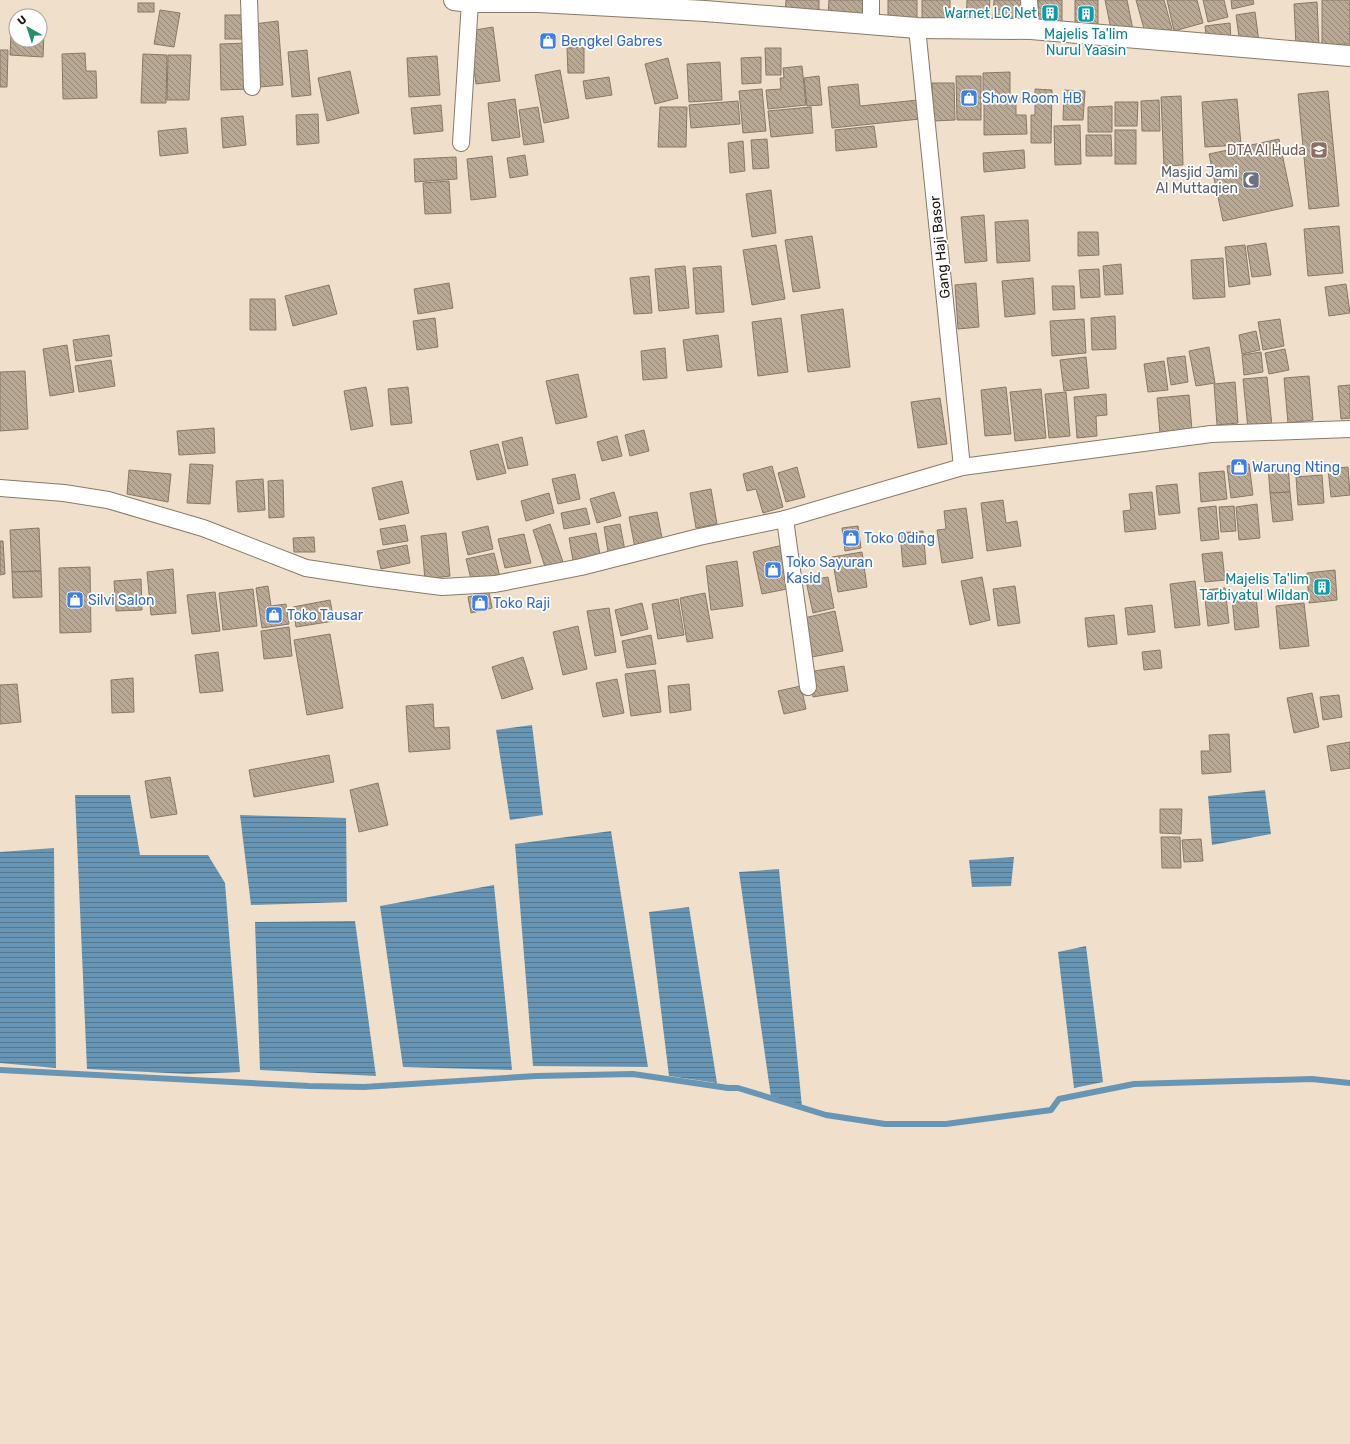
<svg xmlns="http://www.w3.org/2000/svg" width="1350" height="1444" viewBox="0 0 1350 1444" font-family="Rubik,sans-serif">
<defs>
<pattern id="water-rules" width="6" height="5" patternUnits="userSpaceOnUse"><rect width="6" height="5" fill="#6895b3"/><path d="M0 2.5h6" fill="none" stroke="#557990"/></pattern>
<pattern id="building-back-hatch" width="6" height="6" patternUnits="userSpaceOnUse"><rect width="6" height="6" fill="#b8a894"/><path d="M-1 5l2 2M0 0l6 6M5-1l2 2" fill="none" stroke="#958877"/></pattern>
</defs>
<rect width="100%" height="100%" fill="#f0dfca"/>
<!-- water -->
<g fill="url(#water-rules)">
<path d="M532,725L543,815L510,820L496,730Z"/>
<path d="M1265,790L1271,834L1212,845L1208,796Z"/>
<path d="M75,795H130L140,855H208L225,883L240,1072L188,1074L87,1069Z"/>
<path d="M240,815L346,818L347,902L251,905Z"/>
<path d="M611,831L648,1067L533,1066L515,844Z"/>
<path d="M54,848L56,1068L0,1063V852Z"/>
<path d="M1014,857L1011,886L972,887L969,860Z"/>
<path d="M779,869L802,1107L771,1097L739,872Z"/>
<path d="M494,885L512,1070L403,1067L380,906Z"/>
<path d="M689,907L717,1083L669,1076L649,912Z"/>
<path d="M355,921L376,1076L260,1070L255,922Z"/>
<path d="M1086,946L1103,1082L1074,1088L1058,952Z"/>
</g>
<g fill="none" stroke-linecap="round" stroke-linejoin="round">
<!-- stream -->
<path stroke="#6895b3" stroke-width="6" d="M0,1070L309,1086L364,1087L536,1076L633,1074L728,1088H738L826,1115L885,1124H946L1051,1110L1059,1099L1134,1084L1312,1079L1350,1083"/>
</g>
<!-- building -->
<g fill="url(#building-back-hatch)" stroke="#887967">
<path d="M786,0H819V17L785,16Z"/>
<path d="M829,0H867L866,16L828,14Z"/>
<rect x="888" y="0" width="29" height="20"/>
<path d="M922,0H950V22L922,21Z"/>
<path d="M967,0H990L988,22L966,21Z"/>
<path d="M994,0H1025L1024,22L993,21Z"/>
<path d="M1038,0H1062V25L1038,26Z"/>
<rect x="1075" y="0" width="23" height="28"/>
<path d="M1105,0H1127L1133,30L1112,34Z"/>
<path d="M1136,0H1164L1172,29L1146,36Z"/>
<path d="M1167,0H1197L1203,23L1174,31Z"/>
<path d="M1203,0H1224L1228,17L1208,22Z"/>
<path d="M1231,0H1253L1254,4L1232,9Z"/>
<path d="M1322,0H1350V44L1322,45Z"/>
<path d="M1317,2L1319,45L1296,46L1294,4Z"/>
<rect x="138" y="3" width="16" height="9"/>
<path d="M160,10L180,13L174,47L154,44Z"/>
<path d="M1255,12L1259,42L1240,44L1236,15Z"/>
<rect x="225" y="15" width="21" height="24"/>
<path d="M278,21L283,85L259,87L254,24Z"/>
<path d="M1230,23L1231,41L1207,43L1205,26Z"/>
<path d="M493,27L500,81L476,84L469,31Z"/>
<path d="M11,32L16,33V40H40V34H44L43,57L10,55Z"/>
<path d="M541,36L556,38L555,46L540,45Z"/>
<path d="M248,43L249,89L221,90L220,44Z"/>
<path d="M584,47V73H568L567,48Z"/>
<path d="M765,48H781V75H766Z"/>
<path d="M0,50H8L7,87H0Z"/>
<path d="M307,50L311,95L292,97L288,52Z"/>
<path d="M85,53L86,71H96L97,98L63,99L62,54Z"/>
<path d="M143,54L167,55L166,103H141Z"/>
<path d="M168,55H191L189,100H167Z"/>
<path d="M437,56L440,95L409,97L407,58Z"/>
<path d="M761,57V83L742,84L741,58Z"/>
<path d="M668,58L678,98L655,104L645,64Z"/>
<path d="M720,62L722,100L689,102L687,64Z"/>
<path d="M802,66L806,105L768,109L766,90L781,89L780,78H784L783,68Z"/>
<path d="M560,70L569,118L544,123L535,75Z"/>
<path d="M350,71L359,113L327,121L318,78Z"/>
<path d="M1010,72V95L983,96V73Z"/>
<path d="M819,76L822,105L807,106L804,78Z"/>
<path d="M956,76H981V120H957Z"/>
<path d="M609,77L612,95L586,99L583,81Z"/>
<path d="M932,83H954L955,120L933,121Z"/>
<path d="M858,84L860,106L918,100L920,119L832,128L828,87Z"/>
<path d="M762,89L766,131L743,133L739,91Z"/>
<path d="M1035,89L1052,90L1051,143H1031V115H1035Z"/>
<path d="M1064,90L1085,91L1083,120H1063Z"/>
<path d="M1328,91L1339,206L1309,209L1298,94Z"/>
<path d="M1181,96L1183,165L1164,166L1161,97Z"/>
<path d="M1016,98V115H1026L1027,134L984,135V99Z"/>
<path d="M515,99L520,137L492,141L488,103Z"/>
<path d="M1237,99L1241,145L1205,147L1202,102Z"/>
<path d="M1159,100L1160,131H1142L1141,101Z"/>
<path d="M738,101L740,124L691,128L689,105Z"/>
<path d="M1115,102H1138L1137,126H1115Z"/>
<path d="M441,105L443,131L414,134L411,108Z"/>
<path d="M1112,106V132H1088V107Z"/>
<path d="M538,107L544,142L524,145L519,110Z"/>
<path d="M660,107H687L686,147H658Z"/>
<path d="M811,107L813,133L771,137L768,111Z"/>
<path d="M318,114L319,143L297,145L296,115Z"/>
<path d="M243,116L246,145L223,148L221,118Z"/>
<path d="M1080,125L1081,164L1055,165L1054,126Z"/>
<path d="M874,126L877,147L836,151L835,130Z"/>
<path d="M186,128L188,153L160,156L158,131Z"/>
<rect x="1115" y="130" width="21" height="34"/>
<path d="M1086,135H1111L1112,156H1086Z"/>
<path d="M767,139L769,168L753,169L751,140Z"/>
<path d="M1279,139L1293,206L1223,221L1209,154Z"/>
<path d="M743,141L745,171L730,173L728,143Z"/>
<path d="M1024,150L1025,168L984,172L983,153Z"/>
<path d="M525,155L528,175L510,178L507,158Z"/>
<path d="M492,156L496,197L471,200L467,159Z"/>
<path d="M456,157L457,179L415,182L414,159Z"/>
<path d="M449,181L451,213L425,214L423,183Z"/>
<path d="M771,190L776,233L752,237L746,194Z"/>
<path d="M984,215L987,261L965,263L961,217Z"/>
<path d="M1028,220L1030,261L997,263L995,222Z"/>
<path d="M1339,226L1343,273L1308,276L1304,229Z"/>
<path d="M1078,232H1098L1099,255L1078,256Z"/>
<path d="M812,236L820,288L793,292L785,240Z"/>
<path d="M1266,243L1271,275L1252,277L1247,246Z"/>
<path d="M776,245L785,299L752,305L743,250Z"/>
<path d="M1245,245L1250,284L1229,287L1225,247Z"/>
<path d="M1223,258L1225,297L1193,299L1191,260Z"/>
<path d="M1121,264L1123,294L1105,295L1103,266Z"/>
<path d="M685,266L689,308L659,311L655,269Z"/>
<path d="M721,266L724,312L696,314L693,268Z"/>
<path d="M1099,269L1100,297L1081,298L1079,270Z"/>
<path d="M649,276L652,313L634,314L630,278Z"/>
<path d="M1033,278L1035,314L1005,317L1002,281Z"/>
<path d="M449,283L453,308L418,314L414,289Z"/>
<path d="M976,283L979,327L958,329L955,285Z"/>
<path d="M1346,284L1350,313L1329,316L1325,287Z"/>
<path d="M329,285L337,314L293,326L285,296Z"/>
<path d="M1052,286H1074L1075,309L1053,310Z"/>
<path d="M250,299H275L276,330H250Z"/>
<path d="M843,309L850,367L808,372L801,315Z"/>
<path d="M1115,316L1116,349L1092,350L1091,318Z"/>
<path d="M435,318L438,347L417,350L413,321Z"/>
<path d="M781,318L788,372L758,376L752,322Z"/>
<path d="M1084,319L1086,353L1052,356L1050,321Z"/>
<path d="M1280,319L1284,346L1263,350L1258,322Z"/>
<path d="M1256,331L1260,350L1242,354L1239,335Z"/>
<path d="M109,335L112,356L76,361L73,340Z"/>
<path d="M718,335L722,367L687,371L683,340Z"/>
<path d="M67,345L74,392L50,396L43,349Z"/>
<path d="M1209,347L1215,383L1196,386L1189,351Z"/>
<path d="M665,348L667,378L643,380L641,351Z"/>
<path d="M1285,349L1289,370L1269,374L1265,353Z"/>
<path d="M1261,352L1263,372L1244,375L1242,355Z"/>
<path d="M1185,356L1188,382L1171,385L1167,358Z"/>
<path d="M1086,357L1089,388L1064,391L1060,360Z"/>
<path d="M111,360L115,386L79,392L75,366Z"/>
<path d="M1164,361L1168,390L1148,392L1144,364Z"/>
<path d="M25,371L28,429L0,431V372Z"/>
<path d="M578,374L587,417L556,424L546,381Z"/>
<path d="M1309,376L1313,420L1288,423L1284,378Z"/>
<path d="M1267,377L1272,426L1248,429L1243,379Z"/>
<path d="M1235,382L1238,423L1217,425L1214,384Z"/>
<path d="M1350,385V418L1341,419L1338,386Z"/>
<path d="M366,387L373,426L351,430L344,391Z"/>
<path d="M408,387L412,423L391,425L388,389Z"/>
<path d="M1006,387L1011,434L985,436L981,390Z"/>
<path d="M1041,389L1046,438L1015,441L1010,392Z"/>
<path d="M1066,392L1070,436L1049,438L1045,394Z"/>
<path d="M1106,394L1107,415L1096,416L1097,436L1077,438L1074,397Z"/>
<path d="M1189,395L1192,430L1160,433L1157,398Z"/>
<path d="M940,398L947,444L918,448L911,402Z"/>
<path d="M214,428L215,453L179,455L177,431Z"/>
<path d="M644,430L649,451L630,456L625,435Z"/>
<path d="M617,436L622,456L602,461L597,442Z"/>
<path d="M522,437L528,465L508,469L502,442Z"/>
<path d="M498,444L506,473L477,480L470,451Z"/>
<path d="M190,464L213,465L210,504L187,503Z"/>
<path d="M1249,464L1253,495L1231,498L1227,466Z"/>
<path d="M1288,464L1290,492L1270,493L1268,465Z"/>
<path d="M772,466L783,507L763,513L756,489L747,491L743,474Z"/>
<path d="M797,467L805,497L786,502L778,473Z"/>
<path d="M1348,467L1350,495L1331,497L1328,469Z"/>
<path d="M129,470L171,474L168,502L127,494Z"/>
<path d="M1224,471L1227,499L1201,502L1199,473Z"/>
<path d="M575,474L580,499L558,504L552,479Z"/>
<path d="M1322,475L1324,503L1298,505L1296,477Z"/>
<path d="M263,479L265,510L238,512L236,481Z"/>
<path d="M283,480L284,517L269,518L268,481Z"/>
<path d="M402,481L409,513L379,520L372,488Z"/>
<path d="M1177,484L1180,513L1159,515L1156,486Z"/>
<path d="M711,489L717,524L696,528L690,493Z"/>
<path d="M614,492L621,516L597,523L590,499Z"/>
<path d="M1152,492L1156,529L1125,532L1123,511L1131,510L1129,494Z"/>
<path d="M1290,492L1293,520L1273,522L1270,493Z"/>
<path d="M549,493L554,513L526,521L521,501Z"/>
<path d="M1003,500L1006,523L1017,521L1021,546L987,551L981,503Z"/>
<path d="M1257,504L1260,538L1239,540L1236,507Z"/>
<path d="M1216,506L1219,539L1201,541L1198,508Z"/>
<path d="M1234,506L1236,531L1221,532L1219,507Z"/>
<path d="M586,508L590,524L564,529L561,513Z"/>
<path d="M966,508L973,558L942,563L937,530L946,529L944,511Z"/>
<path d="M657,512L663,543L635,548L629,517Z"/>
<path d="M550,524L564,565L546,570L533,530Z"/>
<path d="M620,524L626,556L609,558L604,527Z"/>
<path d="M405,525L408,541L383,545L380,529Z"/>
<path d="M488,526L493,549L468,555L462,532Z"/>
<path d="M858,526L861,548L845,551L842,528Z"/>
<path d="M39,528L41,571L12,572L10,530Z"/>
<path d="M923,531L926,564L903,567L900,533Z"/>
<path d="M446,533L450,576L425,579L421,536Z"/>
<path d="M596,533L601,560L574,566L569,538Z"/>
<path d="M524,534L531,563L505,568L498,539Z"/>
<path d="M314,537L315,552H294L293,538Z"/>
<path d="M0,541H3L5,574L0,575Z"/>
<path d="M407,545L410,563L381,569L377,551Z"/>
<path d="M783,545L792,588L762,594L753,552Z"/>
<path d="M862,552L867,587L838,592L832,557Z"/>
<path d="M1222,552L1225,580L1205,582L1202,554Z"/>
<path d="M494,553L500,577L472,583L466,559Z"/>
<path d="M737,561L743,606L711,610L706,566Z"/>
<path d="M90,567L91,632L60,633L59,568Z"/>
<path d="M173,569L176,613L151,615L147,572Z"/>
<path d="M1335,570L1337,600L1309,603L1307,573Z"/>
<path d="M41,571L42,597L13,598L12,572Z"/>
<path d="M828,577L834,608L813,613L806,581Z"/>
<path d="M982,577L990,620L970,625L961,581Z"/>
<path d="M141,579L142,610L116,611L114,581Z"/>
<path d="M1195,581L1200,625L1175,628L1170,584Z"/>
<path d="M268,586L271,606L286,604L289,624L262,628L256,588Z"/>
<path d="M1015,586L1020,623L998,626L993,589Z"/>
<path d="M1225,588L1229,623L1208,626L1204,590Z"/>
<path d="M253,589L257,626L223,630L219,593Z"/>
<path d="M215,592L220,631L192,634L187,595Z"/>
<path d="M489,592L492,608L471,613L468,597Z"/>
<path d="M705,593L713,638L687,642L680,598Z"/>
<path d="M1256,596L1259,627L1235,630L1232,598Z"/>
<path d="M678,599L684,635L658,639L652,604Z"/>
<path d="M330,600L334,621L296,627L293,607Z"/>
<path d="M642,603L648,629L621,636L615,610Z"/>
<path d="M1304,603L1309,646L1280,649L1276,606Z"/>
<path d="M1152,605L1155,632L1128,635L1125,608Z"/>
<path d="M609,608L616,652L595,656L587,611Z"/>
<path d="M835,611L843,651L812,657L804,618Z"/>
<path d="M1114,615L1117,644L1088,647L1085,618Z"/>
<path d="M578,626L587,669L563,675L553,632Z"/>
<path d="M289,627L292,656L264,659L261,631Z"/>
<path d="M330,634L343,708L307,715L294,640Z"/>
<path d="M651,635L656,664L627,668L622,641Z"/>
<path d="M1160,650L1162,668L1144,670L1142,652Z"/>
<path d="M218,652L223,691L200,693L195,655Z"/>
<path d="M523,657L533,689L502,699L492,667Z"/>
<path d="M844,666L848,691L813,697L809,672Z"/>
<path d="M655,670L661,712L631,716L625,674Z"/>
<path d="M133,678L134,712L112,713L111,680Z"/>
<path d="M617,679L624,713L603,717L596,683Z"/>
<path d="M17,684L21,722L0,724V685Z"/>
<path d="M689,684L691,710L670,713L668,686Z"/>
<path d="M801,686L806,709L784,714L778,691Z"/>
<path d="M1312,693L1319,727L1294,733L1287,698Z"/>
<path d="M1339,695L1342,717L1323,720L1320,697Z"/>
<path d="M433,704L434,728L449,727L450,749L409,752L406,706Z"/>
<path d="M1229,734L1231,772L1202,774L1201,751H1210L1209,735Z"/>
<path d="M1350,742V768L1331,771L1327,746Z"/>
<path d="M329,755L334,782L254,797L249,770Z"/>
<path d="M170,777L177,814L151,818L145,781Z"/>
<path d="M378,783L388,825L359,832L350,790Z"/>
<path d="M1160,809H1182L1181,834L1160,833Z"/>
<path d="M1161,837H1180L1181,868H1162Z"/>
<path d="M1201,839L1203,861L1184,862L1182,840Z"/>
</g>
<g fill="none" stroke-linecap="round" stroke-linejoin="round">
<defs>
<g id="minor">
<path d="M249,0L252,87"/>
<path d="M1029,0L1031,29"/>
<path d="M871,24V0"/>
<path d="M917,28L962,467"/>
<path d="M461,143L470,2"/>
<path d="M0,488L64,493L108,500L203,528L306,568L372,578L442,587L495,584L581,567L699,537L785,519L962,467L1211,434L1350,429"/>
<path d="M785,519L808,687"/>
</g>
<path id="tertiary" d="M454,0L470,2H538L705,11L917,28L1031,29L1350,56"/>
</defs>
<!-- minor casing -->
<use href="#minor" stroke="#897a67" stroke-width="18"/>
<!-- tertiary casing -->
<use href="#tertiary" stroke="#897a67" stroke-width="22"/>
<!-- minor -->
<use href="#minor" stroke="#fff" stroke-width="16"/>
<!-- tertiary -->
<use href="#tertiary" stroke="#fff" stroke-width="20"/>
</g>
<!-- icons -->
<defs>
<symbol id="building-square" viewBox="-11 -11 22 22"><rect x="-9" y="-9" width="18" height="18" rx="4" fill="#0f9aa8" stroke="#fff"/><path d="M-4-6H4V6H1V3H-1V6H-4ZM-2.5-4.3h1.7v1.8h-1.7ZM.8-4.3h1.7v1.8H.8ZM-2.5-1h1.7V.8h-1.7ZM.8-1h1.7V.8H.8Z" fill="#fff"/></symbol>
<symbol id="shop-square" viewBox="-11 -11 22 22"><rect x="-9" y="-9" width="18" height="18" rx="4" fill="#3f7fe0" stroke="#fff"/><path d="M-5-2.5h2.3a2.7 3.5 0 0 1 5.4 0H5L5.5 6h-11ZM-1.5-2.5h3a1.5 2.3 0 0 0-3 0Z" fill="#fff"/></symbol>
<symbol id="school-square" viewBox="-11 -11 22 22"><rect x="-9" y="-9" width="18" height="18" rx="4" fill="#8d6e63" stroke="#fff"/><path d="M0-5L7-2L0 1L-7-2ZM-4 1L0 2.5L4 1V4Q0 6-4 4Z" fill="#fff"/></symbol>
<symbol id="mosque-square" viewBox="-11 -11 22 22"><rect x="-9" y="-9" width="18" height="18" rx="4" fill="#6b7280" stroke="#fff"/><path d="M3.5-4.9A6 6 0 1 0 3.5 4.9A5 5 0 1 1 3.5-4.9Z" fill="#fff"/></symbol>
</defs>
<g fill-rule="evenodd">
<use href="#building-square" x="1040" y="3" width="20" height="20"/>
<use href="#building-square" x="1076" y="4" width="20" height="20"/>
<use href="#shop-square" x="538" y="31" width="20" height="20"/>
<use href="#shop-square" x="959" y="88" width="20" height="20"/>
<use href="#school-square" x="1309" y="140" width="20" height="20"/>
<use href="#mosque-square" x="1241" y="170" width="20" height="20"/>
<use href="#shop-square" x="1229" y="457" width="20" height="20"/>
<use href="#shop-square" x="841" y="528" width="20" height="20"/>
<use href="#shop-square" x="763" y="560" width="20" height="20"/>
<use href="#building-square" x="1312" y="577" width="20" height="20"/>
<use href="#shop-square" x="65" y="590" width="20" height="20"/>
<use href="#shop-square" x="470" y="593" width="20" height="20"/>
<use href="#shop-square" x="264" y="605" width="20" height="20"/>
</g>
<g text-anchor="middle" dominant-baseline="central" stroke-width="3.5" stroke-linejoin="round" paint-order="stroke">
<!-- culture labels -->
<g font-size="14" fill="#0d838f" stroke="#fff" text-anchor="end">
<text x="1037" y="13">Warnet LC Net</text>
<text x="1086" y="34" text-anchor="middle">Majelis Ta'lim<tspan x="1086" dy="16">Nurul Yaasin</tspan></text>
<text x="1309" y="579">Majelis Ta'lim<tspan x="1309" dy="16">Tarbiyatul Wildan</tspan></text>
</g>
<!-- shop labels -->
<g font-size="14" fill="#366cbe" stroke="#fff" text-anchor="start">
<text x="561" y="41">Bengkel Gabres</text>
<text x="982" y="98">Show Room HB</text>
<text x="1252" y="467">Warung Nting</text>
<text x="864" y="538">Toko Oding</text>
<text x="786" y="562">Toko Sayuran<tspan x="786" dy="16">Kasid</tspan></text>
<text x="88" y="600">Silvi Salon</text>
<text x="493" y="603">Toko Raji</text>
<text x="287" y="615">Toko Tausar</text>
</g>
<!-- education labels -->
<g font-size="14" fill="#785e54" stroke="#fff" text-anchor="end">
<text x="1306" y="150">DTA Al Huda</text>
</g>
<!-- worship labels -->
<g font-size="14" fill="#5b616d" stroke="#fff" text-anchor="end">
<text x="1238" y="172">Masjid Jami<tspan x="1238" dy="16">Al Muttaqien</tspan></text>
</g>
<!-- street labels -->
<g font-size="14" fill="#1c160f" stroke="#fff">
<text transform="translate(940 247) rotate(-96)">Gang Haji Basor</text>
</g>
</g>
<!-- north arrow -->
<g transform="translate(28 28) rotate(321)"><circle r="19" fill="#ffffff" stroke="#a4a29f"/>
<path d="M0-3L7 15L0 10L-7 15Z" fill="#248e6c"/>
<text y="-6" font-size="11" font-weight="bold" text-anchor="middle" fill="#1c160f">U</text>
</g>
</svg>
